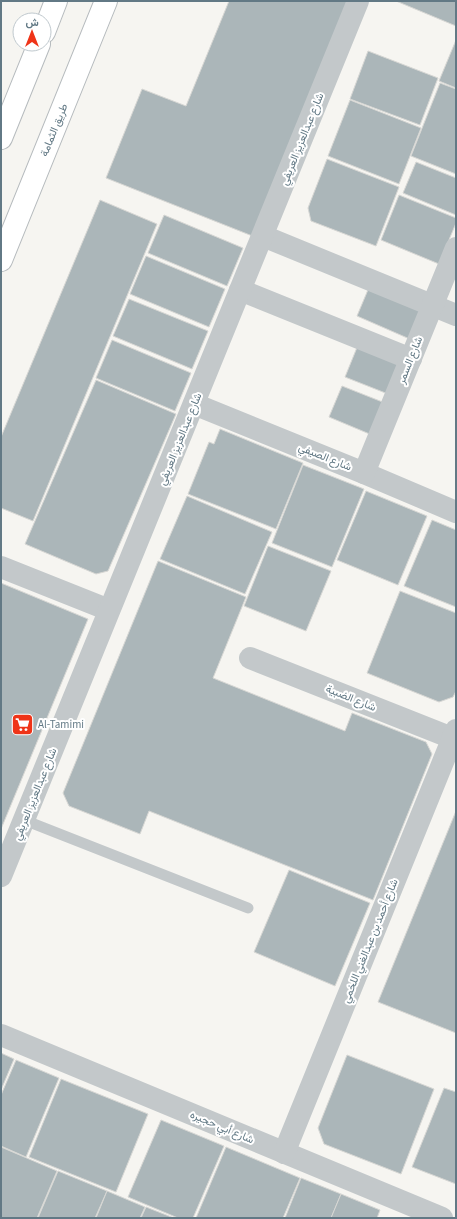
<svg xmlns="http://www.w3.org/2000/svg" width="457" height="1219" viewBox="0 0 457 1219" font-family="'Source Sans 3',Vazirmatn,sans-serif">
<rect width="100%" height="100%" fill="#f6f5f1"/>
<!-- building -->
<g fill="#abb6b9" stroke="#d7d7d4">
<path d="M229,1H346L354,4L260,239L106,178L142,89L186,106Z"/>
<path d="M396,1H456V26Z"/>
<path d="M456,40V88L439,81Z"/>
<path d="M368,51L438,78L420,125L350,99Z"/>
<path d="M440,83L456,89V174L411,156Z"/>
<path d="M350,100L421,128L399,184L328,156Z"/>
<path d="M327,159L399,187L376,246L311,221L308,208Z"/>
<path d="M416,162L456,178V215L403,193Z"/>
<path d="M399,195L456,218V223L439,264L381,240Z"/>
<path d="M100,200L157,224L33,521L1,508V437Z"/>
<path d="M164,215L243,248L227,286L148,253Z"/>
<path d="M146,256L225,289L209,327L130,294Z"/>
<path d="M370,285L426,309L412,340L357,316Z"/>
<path d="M129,299L208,331L192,369L113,336Z"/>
<path d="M112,340L191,373L175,411L96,378Z"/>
<path d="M358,345L401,363L388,394L345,377Z"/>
<path d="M96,380L176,414L108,571L96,574L25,544Z"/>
<path d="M342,386L385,403L372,435L329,417Z"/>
<path d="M220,429L303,463L276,529L188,494L209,442L214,444Z"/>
<path d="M303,465L364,489L332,567L272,543Z"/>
<path d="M366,491L427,516L398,585L337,560Z"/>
<path d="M187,496L272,532L245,594L160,559Z"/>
<path d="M432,520L456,530V607L404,586Z"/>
<path d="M268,546L331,571L306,631L244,606Z"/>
<path d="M158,561L246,597L213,678L345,731L352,713L426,742L432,754L373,900L149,811L140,834L69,806L63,793Z"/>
<path d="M1,583L88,619L1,829Z"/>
<path d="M400,591L456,613V691L453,697L439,702L367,673Z"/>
<path d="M456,811V1033L378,1002Z"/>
<path d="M289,870L370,903L335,986L254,952Z"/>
<path d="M1,1053L14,1059L1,1090Z"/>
<path d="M347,1055L434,1089L401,1174L324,1144L318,1128Z"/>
<path d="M16,1060L59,1078L26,1157L1,1146V1095Z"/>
<path d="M61,1079L148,1114L116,1192L29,1157Z"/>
<path d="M444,1088L456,1092V1184L412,1167Z"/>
<path d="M161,1120L224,1146L193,1218H178L128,1197Z"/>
<path d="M1,1147L57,1171L37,1218H1Z"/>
<path d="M226,1147L300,1178L283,1218H196Z"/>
<path d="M58,1171L107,1191L95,1218H38Z"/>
<path d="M301,1178L341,1194L331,1218H285Z"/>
<path d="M107,1191L145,1207L140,1218H96Z"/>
<path d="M341,1194L380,1210L377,1218H331Z"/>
<path d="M146,1207L174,1218H141Z"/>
</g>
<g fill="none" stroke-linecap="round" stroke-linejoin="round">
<defs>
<g id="primary">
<path d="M44,32L56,1"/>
<path d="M1,138L39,44"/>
<path d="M1,260L106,1"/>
</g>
</defs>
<!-- primary casing -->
<use href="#primary" stroke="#b6bbbe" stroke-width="24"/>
<!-- lane -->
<path stroke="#c3c8ca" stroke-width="11" d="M24,820L248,908"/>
<!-- street -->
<g stroke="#c3c8ca" stroke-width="22">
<path d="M263,236L456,315"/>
<path d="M240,290L411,359"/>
<path d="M194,404L364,473L456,512"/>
<path d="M364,473L456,248"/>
<path d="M1,567L109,610"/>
<path d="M250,658L452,738"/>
<path d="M1,876L358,1"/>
<path d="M1,1035L442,1218"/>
<path d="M284,1153L456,730"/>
</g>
<!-- primary -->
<use href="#primary" stroke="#fff" stroke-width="22"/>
</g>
<!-- icons -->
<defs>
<symbol id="supermarket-square" viewBox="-11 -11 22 22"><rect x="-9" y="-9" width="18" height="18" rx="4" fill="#ef3418" stroke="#fff"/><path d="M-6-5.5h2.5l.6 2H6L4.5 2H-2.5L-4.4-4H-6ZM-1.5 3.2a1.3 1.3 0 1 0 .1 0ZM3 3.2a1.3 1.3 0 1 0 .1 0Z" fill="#fff"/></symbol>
</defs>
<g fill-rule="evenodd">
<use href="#supermarket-square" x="10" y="712" width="25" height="25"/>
</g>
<g text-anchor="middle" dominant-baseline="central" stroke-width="4" stroke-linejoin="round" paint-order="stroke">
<!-- street labels -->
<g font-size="11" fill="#627985" stroke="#fff">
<text transform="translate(54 130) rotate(-68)">طريق الثمامة</text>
<text transform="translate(302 139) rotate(-68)">شارع عبدالعزيز العريفي</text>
<text transform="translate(410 360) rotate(-68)">شارع السمر</text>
<text transform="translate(180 439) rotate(-68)">شارع عبدالعزيز العريفي</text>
<text transform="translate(325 457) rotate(22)">شارع الصيفي</text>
<text transform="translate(351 698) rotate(22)">شارع الضبية</text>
<text transform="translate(35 794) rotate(-68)">شارع عبدالعزيز العريفي</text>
<text transform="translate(370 941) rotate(-68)">شارع أحمد بن عبدالغني اللخمي</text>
<text transform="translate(222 1127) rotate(23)">شارع أبي حجيره</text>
</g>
<!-- poi labels -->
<g font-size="11" fill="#627985" stroke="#fff" text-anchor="start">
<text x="38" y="724">Al-Tamimi</text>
</g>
</g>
<!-- border -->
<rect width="457" height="1219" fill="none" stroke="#627985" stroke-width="4"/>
<!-- north arrow -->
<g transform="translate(32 32)"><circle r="19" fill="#ffffff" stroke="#c0c9ce"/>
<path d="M0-3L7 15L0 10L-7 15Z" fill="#ef3418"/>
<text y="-6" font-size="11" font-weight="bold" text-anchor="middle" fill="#627985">ش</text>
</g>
</svg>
